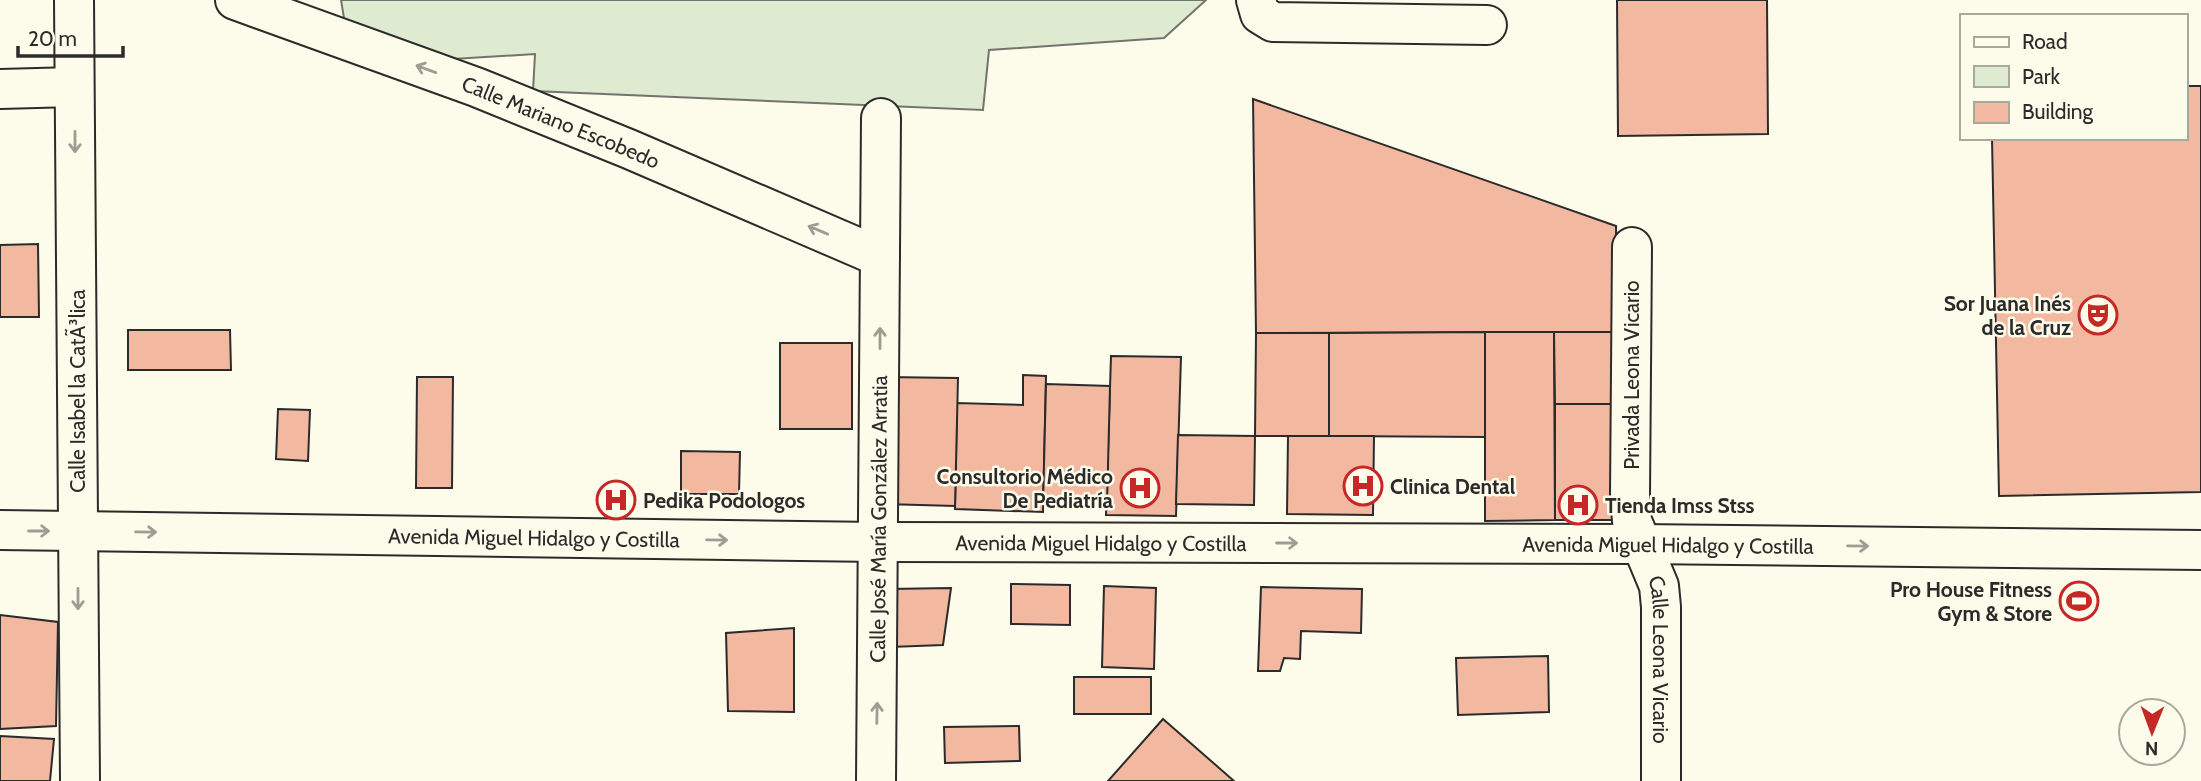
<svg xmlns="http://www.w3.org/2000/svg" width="2201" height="781" viewBox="0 0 2201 781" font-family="Cabin,sans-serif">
<rect width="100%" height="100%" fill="#fdfbea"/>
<!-- green -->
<path fill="#deebd1" stroke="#74746e" stroke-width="2" d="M341,0H1206L1164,38L989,50L983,110L533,91L535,54L436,60L345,24Z"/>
<!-- building -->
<g fill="#f2b8a0" stroke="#2b2b2b" stroke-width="2">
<path d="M1617,0H1767L1768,134L1618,136Z"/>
<path d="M2185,86H2201V492L1999,496L1992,138H2185Z"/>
<path d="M1253,99L1616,226L1617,332L1256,333Z"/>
<path d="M38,244L39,317H0V245Z"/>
<path d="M128,330H230L231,370H128Z"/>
<path d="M1485,332H1554L1555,520L1485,521Z"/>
<path d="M1485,332V437L1329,436V333Z"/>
<path d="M1554,332H1617L1616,404H1555Z"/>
<path d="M1256,333H1329V436H1255Z"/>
<rect x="780" y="343" width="72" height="86"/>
<path d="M1111,356L1181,357L1176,516L1106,515Z"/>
<path d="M1023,375L1046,376L1043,512L955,509L957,403L1023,405Z"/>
<path d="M417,377H453L452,488H416Z"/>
<path d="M886,377L958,378L955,506L884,504Z"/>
<path d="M1046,384L1110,386L1107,505L1043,504Z"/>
<path d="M1555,404H1616L1617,520H1555Z"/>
<path d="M278,409L310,410L308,461L276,459Z"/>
<path d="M1178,435L1255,436L1254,505L1176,504Z"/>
<path d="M1288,436H1374L1373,515L1287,514Z"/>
<path d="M681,451L740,452L739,494H681Z"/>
<path d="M1011,584L1070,585V625L1011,624Z"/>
<path d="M1104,586L1156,588L1154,669L1102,667Z"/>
<path d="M1261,587L1362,589L1361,633L1301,631L1300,659L1284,658L1280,671H1258Z"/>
<path d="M951,588L943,645L890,647L888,589Z"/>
<path d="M0,615L58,622L56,726L0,729Z"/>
<path d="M794,628V712L728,711L726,633Z"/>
<path d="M1548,656L1549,712L1458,715L1456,658Z"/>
<rect x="1074" y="677" width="77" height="37"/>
<path d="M1163,719L1234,781H1108Z"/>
<path d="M1019,726L1020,761L945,763L944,727Z"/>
<path d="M0,736L54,739L50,781H0Z"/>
</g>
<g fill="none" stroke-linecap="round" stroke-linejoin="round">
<defs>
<g id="minor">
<path d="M74,0L80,781"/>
<path id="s1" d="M235,0L476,87L629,149L880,257"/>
<path d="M1256,0L1260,14L1273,22L1487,25"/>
<path d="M0,89L74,87"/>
<path id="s2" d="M1632,247L1630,495L1632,521L1659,586L1661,607V781"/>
<path id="s3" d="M876,781L881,118"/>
</g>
<g id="major">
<path id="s4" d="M0,530L879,542L1639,544L2201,550"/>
</g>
</defs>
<!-- minor casing -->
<use href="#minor" stroke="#2b2b2b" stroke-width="42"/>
<!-- major casing -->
<use href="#major" stroke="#2b2b2b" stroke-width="42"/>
<!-- minor -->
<use href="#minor" stroke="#fdfbea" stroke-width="38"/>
<!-- major -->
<use href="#major" stroke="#fdfbea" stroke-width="38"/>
</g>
<!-- one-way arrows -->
<defs><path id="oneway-shaft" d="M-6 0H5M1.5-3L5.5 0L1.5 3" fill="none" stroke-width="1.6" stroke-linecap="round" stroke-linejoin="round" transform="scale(1.75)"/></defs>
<g stroke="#9e9d94">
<use href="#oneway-shaft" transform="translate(426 69) rotate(-160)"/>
<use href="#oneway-shaft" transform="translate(75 142) rotate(90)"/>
<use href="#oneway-shaft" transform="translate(818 230) rotate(-157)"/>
<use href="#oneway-shaft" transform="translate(880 338) rotate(-90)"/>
<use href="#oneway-shaft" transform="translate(39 531)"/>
<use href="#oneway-shaft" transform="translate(146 532) rotate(1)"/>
<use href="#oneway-shaft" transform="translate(717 540) rotate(1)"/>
<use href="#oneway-shaft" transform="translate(1287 543)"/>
<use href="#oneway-shaft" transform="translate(1858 546) rotate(1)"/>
<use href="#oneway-shaft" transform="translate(78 599) rotate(90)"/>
<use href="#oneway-shaft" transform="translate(877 713) rotate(-89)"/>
</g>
<!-- icons -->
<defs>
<symbol id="theatre-ring" viewBox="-11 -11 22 22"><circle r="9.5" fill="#fdfbea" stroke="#c62828" stroke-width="1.5"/><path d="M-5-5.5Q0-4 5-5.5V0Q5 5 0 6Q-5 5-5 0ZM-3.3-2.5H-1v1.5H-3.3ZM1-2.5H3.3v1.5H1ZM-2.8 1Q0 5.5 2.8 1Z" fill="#c62828"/></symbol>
<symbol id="hospital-ring" viewBox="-11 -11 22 22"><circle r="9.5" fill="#fdfbea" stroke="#c62828" stroke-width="1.5"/><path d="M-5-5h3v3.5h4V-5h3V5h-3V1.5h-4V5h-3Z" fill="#c62828"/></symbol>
<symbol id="stadium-ring" viewBox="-11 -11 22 22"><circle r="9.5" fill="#fdfbea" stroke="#c62828" stroke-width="1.5"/><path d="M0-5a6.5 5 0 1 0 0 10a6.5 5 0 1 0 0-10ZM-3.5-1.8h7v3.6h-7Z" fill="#c62828"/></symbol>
</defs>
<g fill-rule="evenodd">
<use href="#theatre-ring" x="2076" y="293" width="44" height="44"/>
<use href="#hospital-ring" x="1341" y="464" width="44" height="44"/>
<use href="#hospital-ring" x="1118" y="466" width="44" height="44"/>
<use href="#hospital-ring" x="594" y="478" width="44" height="44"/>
<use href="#hospital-ring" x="1556" y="483" width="44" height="44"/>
<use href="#stadium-ring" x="2057" y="579" width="44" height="44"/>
</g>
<g text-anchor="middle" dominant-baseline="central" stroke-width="5" stroke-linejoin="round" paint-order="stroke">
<!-- street labels -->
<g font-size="21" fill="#2b2b2b" stroke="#fdfbea">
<text stroke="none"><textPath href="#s1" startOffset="348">Calle Mariano Escobedo</textPath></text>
<text transform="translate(1631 375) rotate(-90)">Privada Leona Vicario</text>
<text transform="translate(77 391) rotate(-90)">Calle Isabel la CatÃ³lica</text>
<text stroke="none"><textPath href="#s3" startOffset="262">Calle José María González Arratia</textPath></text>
<text stroke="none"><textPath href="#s4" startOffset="534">Avenida Miguel Hidalgo y Costilla</textPath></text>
<text stroke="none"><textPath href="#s4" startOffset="1101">Avenida Miguel Hidalgo y Costilla</textPath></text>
<text stroke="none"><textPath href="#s4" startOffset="1668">Avenida Miguel Hidalgo y Costilla</textPath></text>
<text stroke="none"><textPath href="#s2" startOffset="418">Calle Leona Vicario</textPath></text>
</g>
<!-- poi labels -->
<g font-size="21" font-weight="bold" fill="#2b2b2b" stroke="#fdfbea" text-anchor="end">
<text x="2071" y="303">Sor Juana Inés<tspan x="2071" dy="24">de la Cruz</tspan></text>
<text x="1113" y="476">Consultorio Médico<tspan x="1113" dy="24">De Pediatría</tspan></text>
<text x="1390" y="486" text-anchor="start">Clinica Dental</text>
<text x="643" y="500" text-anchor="start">Pedika Podologos</text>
<text x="1605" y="505" text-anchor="start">Tienda Imss Stss</text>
<text x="2052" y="589">Pro House Fitness<tspan x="2052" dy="24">Gym &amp; Store</tspan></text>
</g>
</g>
<!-- legend -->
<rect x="1960" y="14" width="228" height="126" fill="#fdfbea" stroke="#a9a89e" stroke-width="2"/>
<rect x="1974" y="37" width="35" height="10" fill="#fdfbea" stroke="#a9a89e" stroke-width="2"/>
<text x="2022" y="49" font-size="21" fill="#2b2b2b">Road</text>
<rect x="1974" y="66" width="35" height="21" fill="#deebd1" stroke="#a9a89e" stroke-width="2"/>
<text x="2022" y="84" font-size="21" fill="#2b2b2b">Park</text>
<rect x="1974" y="102" width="35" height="21" fill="#f2b8a0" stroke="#a9a89e" stroke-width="2"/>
<text x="2022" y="119" font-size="21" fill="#2b2b2b">Building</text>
<!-- north arrow -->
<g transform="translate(2152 732) rotate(181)"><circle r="33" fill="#fdfbea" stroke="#a9a89e" stroke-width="2"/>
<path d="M0-5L12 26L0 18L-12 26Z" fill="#c62828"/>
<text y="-10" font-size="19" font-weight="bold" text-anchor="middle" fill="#2b2b2b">N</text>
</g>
<!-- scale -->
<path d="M18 46v10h105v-10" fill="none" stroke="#2b2b2b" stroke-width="3.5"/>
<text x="28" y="46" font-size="21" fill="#2b2b2b" stroke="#fdfbea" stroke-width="5" paint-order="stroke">20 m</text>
</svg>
